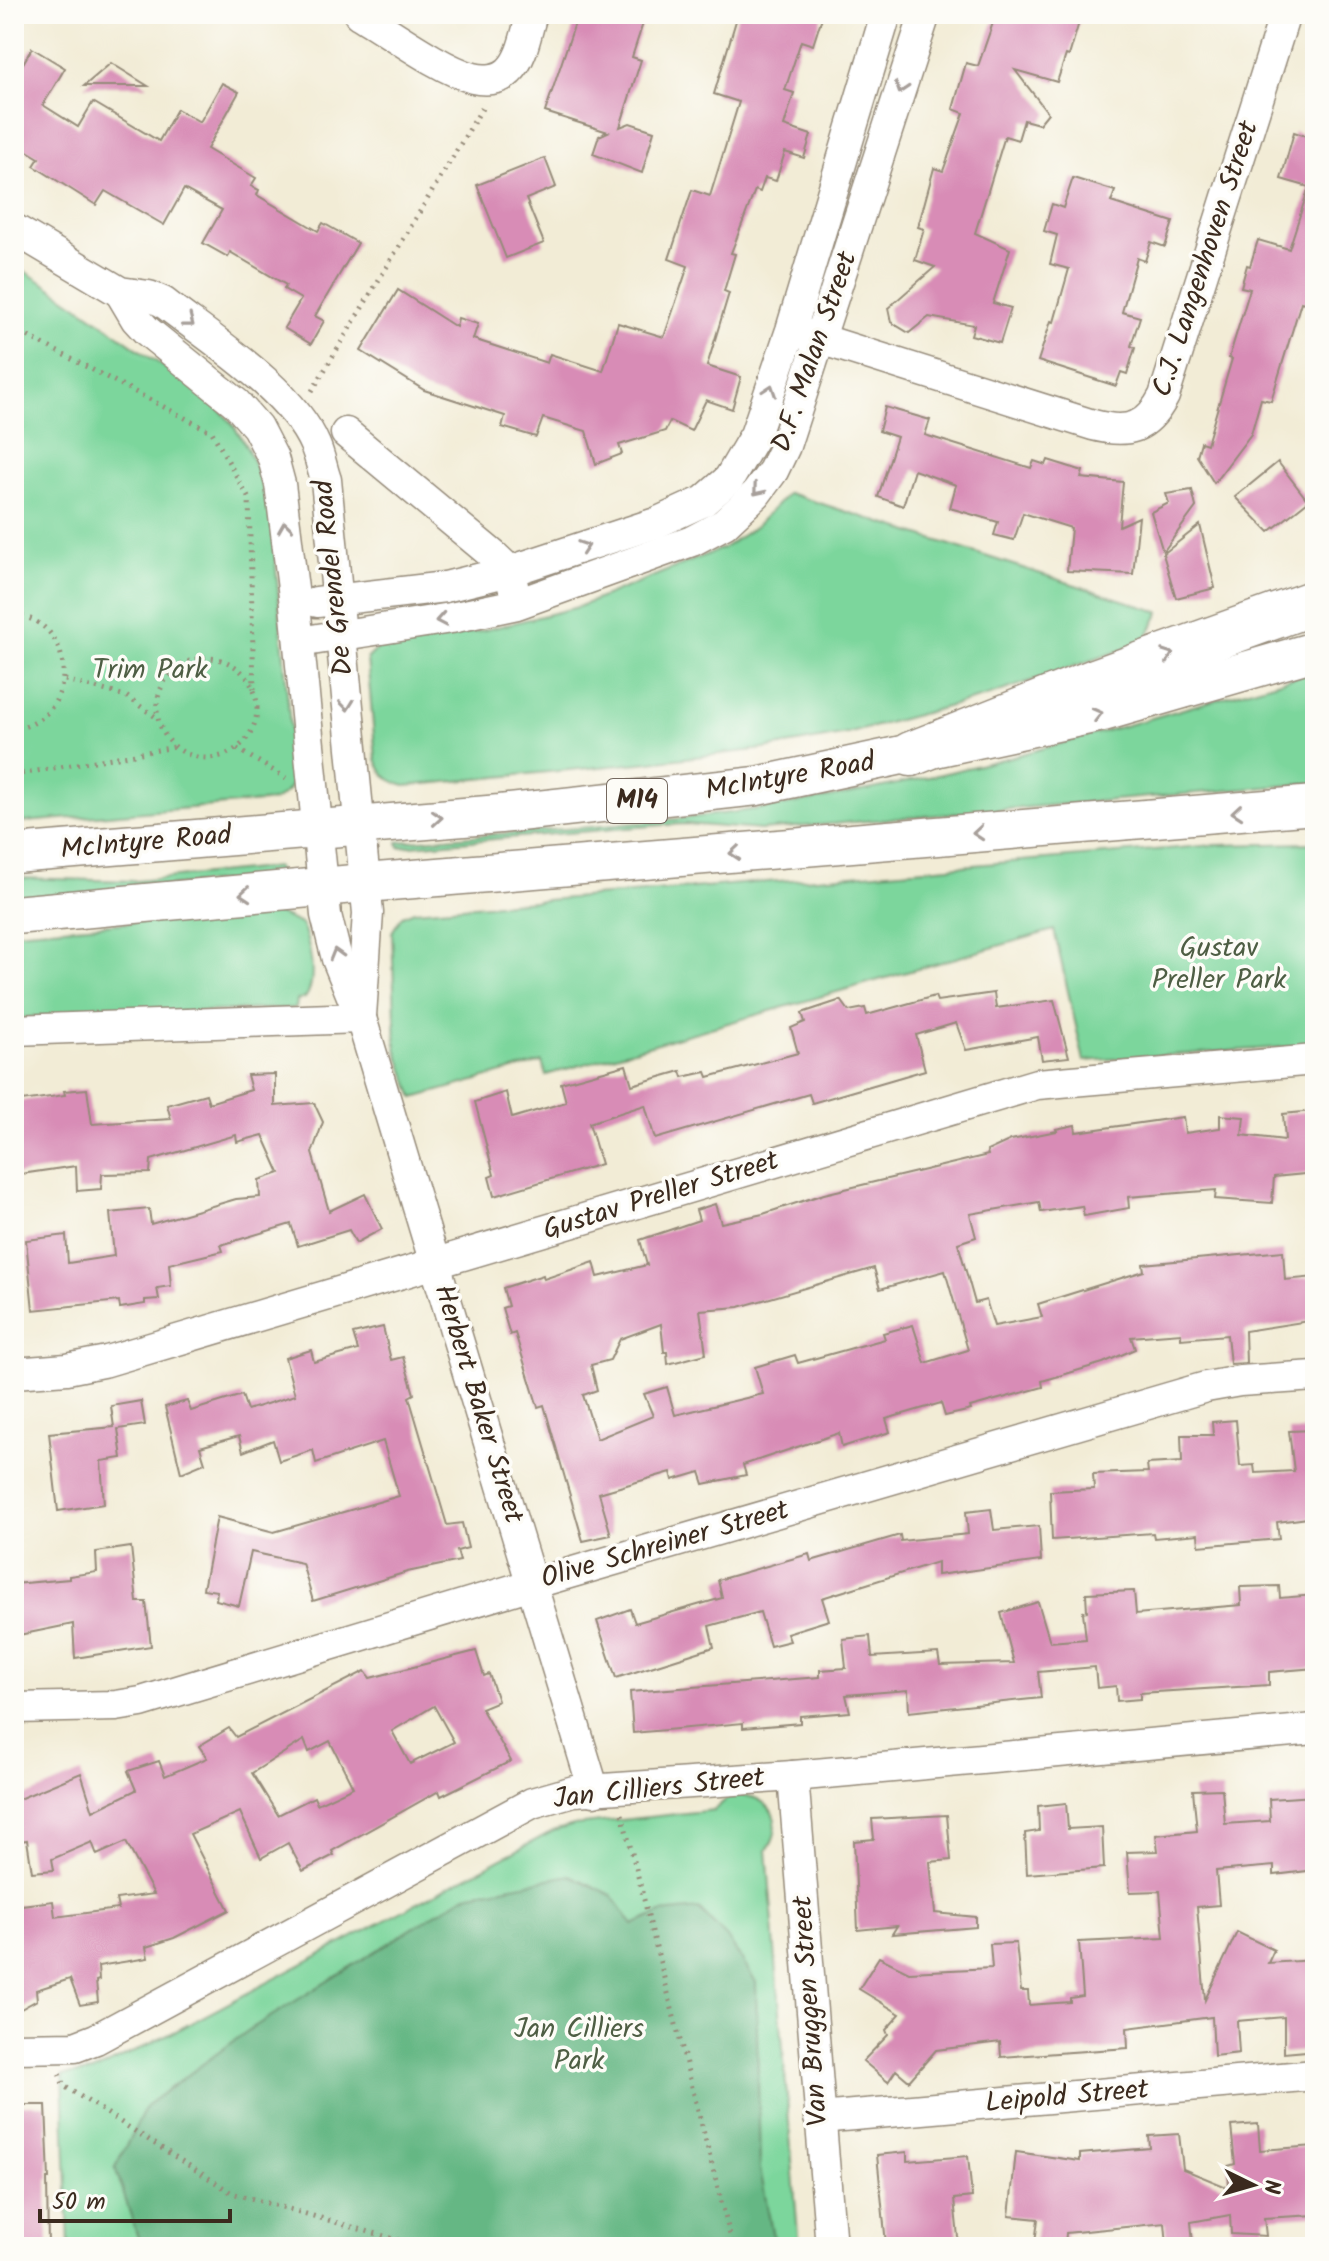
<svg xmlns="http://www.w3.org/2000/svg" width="1329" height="2261" viewBox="0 0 1329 2261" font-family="Kalam,sans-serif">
<rect width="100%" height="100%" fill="#fdfcf7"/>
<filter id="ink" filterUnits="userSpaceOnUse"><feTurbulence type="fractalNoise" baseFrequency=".0125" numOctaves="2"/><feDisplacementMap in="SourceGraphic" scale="16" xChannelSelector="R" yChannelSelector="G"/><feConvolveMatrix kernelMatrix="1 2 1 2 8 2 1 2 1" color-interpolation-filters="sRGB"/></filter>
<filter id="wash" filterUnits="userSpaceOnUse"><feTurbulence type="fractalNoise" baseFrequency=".006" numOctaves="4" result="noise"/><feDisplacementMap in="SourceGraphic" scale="32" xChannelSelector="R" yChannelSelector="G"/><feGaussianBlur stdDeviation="1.8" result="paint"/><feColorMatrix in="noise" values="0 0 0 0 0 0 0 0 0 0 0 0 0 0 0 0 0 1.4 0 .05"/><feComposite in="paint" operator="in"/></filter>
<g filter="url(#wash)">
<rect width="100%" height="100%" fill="#f2ecd6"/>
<!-- green -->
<g fill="#7cd69c" stroke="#5c805d" stroke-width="2">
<path d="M14,265C60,292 102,323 145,354C171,372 202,390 223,413C251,443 263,484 272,523L294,771C293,787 287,794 273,801L14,823Z"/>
<path d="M788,493L1160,612L1145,641L1122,650L987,696L847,734L764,749L641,763L405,786C388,781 382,775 376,759L367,659L378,648L481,631L578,607L723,548L755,527Z"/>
<path d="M1315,671V783L761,830L686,824L662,825L399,847L398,842C533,830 670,825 803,802C977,773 1146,719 1315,671Z"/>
<path d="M1315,843V1045L1084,1061L1054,930L546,1075L542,1062L414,1098L396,1048L392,932L402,916L414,911L1215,845Z"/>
<path d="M277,867L278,876L14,900V878L136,881Z"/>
<path d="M272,911L301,924C310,942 318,982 305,998L297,1000L296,1008L14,1018V932Z"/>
<path d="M739,1795C772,1797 786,1823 767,1850L799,2247H69L63,2075L93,2072L178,2030L553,1831L574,1825L714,1810L729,1797Z"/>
</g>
<!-- forest -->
<path fill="#65b784" stroke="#507051" stroke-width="2" d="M570,1875L612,1895L633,1925L661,1913L699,1909L729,1940L756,1982L760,2169L775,2247H141L115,2167L147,2105L249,2030L466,1895Z"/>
<g id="blocks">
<!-- building -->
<g fill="#d88cb6" fill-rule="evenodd">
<path d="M578,14H646L632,57L641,60L620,127L630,123L654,131L642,173L593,154L599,136L608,132L545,112Z"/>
<path d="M738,14H823L813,45L801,41L785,90L794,93L784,126L811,135L804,158L785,152L776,181L765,178L760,192L755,190L731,253L735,254L724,291L729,293L707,366L741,377L732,409L706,400L691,431L670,421L665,431L619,445L622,454L596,464L586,431L543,418L536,437L502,427L505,416L424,390L361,351L398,290L456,327L458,318L478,324L473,339L547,363L550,354L603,371L618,323L664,337L688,266L669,259L692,190L710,196L739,102L714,94Z"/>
<path d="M996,14L1020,19L1068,15L1080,19L1069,56L1066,55L1057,82L1015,70L1048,113L1039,124L1024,120L1018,140L1005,136L975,233L1010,249L993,303L1011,308L1000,343L971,335L974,325L929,317L909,333L891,322L888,308L935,267L915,260L924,229L918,227L934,168L943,171L964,113L953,109L966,63L978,66Z"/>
<path d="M32,48L65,68L43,105L78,127L93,102L159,141L177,109L200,122L222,83L239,92L207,149L256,178L251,186L259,190L257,195L318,231L323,223L358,243L315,316L324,321L311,344L284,328L301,299L284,289L286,285L230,252L228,257L203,243L222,210L184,189L164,225L105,191L96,205L34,166L39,158L14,143V79Z"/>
<path d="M111,63L148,86H84Z"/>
<path d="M1294,132L1315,139V306L1301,302L1271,401L1261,399L1251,434L1214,483L1197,456L1201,442L1207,444L1232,359L1229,358L1250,289L1241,287L1247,265L1250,266L1258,240L1289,249L1309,187L1281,179Z"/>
<path d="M545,158L556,187L526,199L544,243L506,258L477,185Z"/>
<path d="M1073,178L1115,191L1111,202L1173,222L1165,247L1151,242L1145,261L1137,258L1122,312L1140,317L1131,346L1135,348L1127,374L1121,372L1116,386L1038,361L1051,321L1054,322L1069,269L1050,264L1057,235L1044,231L1052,204L1063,208Z"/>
<path d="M885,407L930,420L925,435L1031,468L1034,461L1046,465L1048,460L1083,471L1081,478L1123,482L1119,526L1139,517L1133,574L1067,571L1071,528L1023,513L1014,540L994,535L998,522L950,508L956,485L914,470L903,506L878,497L897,437L879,431Z"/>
<path d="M1278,462L1308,501L1269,532L1235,497Z"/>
<path d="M1192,490L1196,507L1163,552L1151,512L1169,503L1166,494Z"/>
<path d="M1200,525L1215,588L1176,598L1163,554Z"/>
<path d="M994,993L996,1008L1054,1000L1069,1057L1042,1060L1038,1037L966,1050L956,1023L916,1035L925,1070L812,1103L809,1094L655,1139L645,1105L589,1123L601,1164L494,1196L489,1177L494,1175L475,1102L506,1092L512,1118L566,1102L561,1083L626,1065L632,1085L681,1071L683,1077L706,1072L708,1077L798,1053L791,1028L805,1022L802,1013L841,1000L849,1011L865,1008L867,1015L935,996L937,1001Z"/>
<path d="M275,1074V1106L314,1103L323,1122L312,1153L329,1211L365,1194L382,1229L356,1243L349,1230L298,1246L291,1224L221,1245L223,1251L169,1264L171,1286L157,1288L159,1299L145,1300V1304L120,1308L119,1301L33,1310L26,1240L66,1235L68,1263L114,1256L110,1213L149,1209L151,1224L236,1199L260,1197L259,1180L280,1173L263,1135L237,1142L236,1135L151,1160L150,1173L102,1174L101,1189L77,1191L76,1166L14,1175V1102L65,1095L64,1091L87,1089L92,1124L171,1119L167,1105L206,1094L209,1103L251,1090L247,1075Z"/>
<path d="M1313,1111L1315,1173L1274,1177L1272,1203L1215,1199L1216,1190L1128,1197L1129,1208L1084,1216L1082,1206L1041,1212L1039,1202L970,1214L976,1237L958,1243L975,1303L986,1300L994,1326L1042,1317L1038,1304L1144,1271L1143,1264L1283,1251L1285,1280L1315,1277V1320L1245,1331L1246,1363L1230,1364L1227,1335L1181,1339V1333L1131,1337L1135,1349L1103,1363L1042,1381L1043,1387L970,1407L971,1410L945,1416L941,1403L886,1419L890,1432L842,1447L839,1433L743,1465L746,1475L704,1484L700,1472L673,1480L671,1472L599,1493L611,1535L583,1541L544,1405L538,1407L515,1333L510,1335L502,1308L508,1306L503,1288L543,1275L544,1279L594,1262L598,1277L647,1265L640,1240L699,1220L696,1210L715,1204L721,1223L763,1214L824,1194L988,1155L987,1151L1011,1140L1057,1131L1056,1129L1075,1125L1076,1132L1183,1117L1185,1133L1220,1128V1115L1244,1117L1242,1135L1285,1140L1283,1114ZM874,1268L880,1289L945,1271L968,1350L925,1363L913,1325L883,1333L885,1339L798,1363L795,1355L755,1367L763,1394L675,1415L667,1387L644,1394L653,1416L597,1439L583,1395L597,1390L591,1365L610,1360L620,1339L661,1324L664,1352H667L668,1364L706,1354L700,1310L739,1307Z"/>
<path d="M383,1327L391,1360L403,1357L414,1394L409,1397L447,1525L462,1523L468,1548L457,1551L460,1561L407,1572L313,1601L302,1563L251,1552L239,1606L216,1600L217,1591L203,1589L217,1517L274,1532L399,1496L383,1441L316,1463L313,1450L279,1461L273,1440L243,1452L239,1436L200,1447L205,1463L181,1473L165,1407L187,1401L191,1411L242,1395L247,1410L295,1395L285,1358L311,1350L314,1362L358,1350L353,1334Z"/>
<path d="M141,1401L145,1425L118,1429L122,1458L101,1461L104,1504L58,1511L49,1433L114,1427L111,1406Z"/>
<path d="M1236,1420L1240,1466L1254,1465L1255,1473L1294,1471L1289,1431L1315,1430V1517L1277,1522L1279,1539L1199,1546L1198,1534L1154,1538L1153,1533L1052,1540L1050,1491L1094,1489L1093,1474L1148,1472L1147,1464L1182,1462L1181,1435H1213L1212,1422Z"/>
<path d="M991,1509L994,1530L1039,1526L1041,1561L937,1575V1562L822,1598L829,1620L787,1633L790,1641L770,1646L760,1612L709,1626L714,1647L616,1678L597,1621L630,1609L635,1623L722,1598L718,1580L809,1554L811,1561L900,1535L901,1541L968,1534L966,1512Z"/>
<path d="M131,1547L137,1602H146L151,1646L75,1658L73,1624L14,1636V1584L69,1579V1576L97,1572L96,1552Z"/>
<path d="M1279,1586L1280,1598L1315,1595V1668L1269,1672V1685L1140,1693V1699L1117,1701L1116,1686L1097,1688L1095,1667L1038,1672L1041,1698L909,1712L908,1690L846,1695L850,1712L800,1716V1723L743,1728V1723L633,1733L630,1692L820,1677V1670L846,1668L843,1639L870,1636L872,1657L938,1653L940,1665L1014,1663L1001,1613L1038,1602L1050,1642L1086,1639L1083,1612L1087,1611L1086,1593L1134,1591L1136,1614L1241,1605L1240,1587Z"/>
<path d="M476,1651L484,1676L489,1674L498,1701L481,1708L511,1761L441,1796L439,1791L332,1851L334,1855L303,1871L288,1843L261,1858L240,1812L190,1834L229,1910L174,1938L146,1947L148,1958L98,1966L99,1980L96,1981L98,2002L80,2005L70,1979L36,1990L37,2000L19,2010L14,1983V1906L53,1901L55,1917L118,1909L116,1899L154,1894L126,1842L97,1855L92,1842L52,1859L54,1870L32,1872L27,1840L14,1842V1801L81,1773L93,1811L136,1790L128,1771L159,1761L165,1776L207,1758L199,1746L229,1728L236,1737L365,1671L370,1678ZM434,1706L454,1742L410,1764L392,1731ZM304,1740L309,1752L330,1741L353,1787L317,1804L314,1797L278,1815L252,1773Z"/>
<path d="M1222,1789L1225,1824L1270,1821L1269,1799L1315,1796V1870L1274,1875V1866L1216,1871L1219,1905L1197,1907L1205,2000L1237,1932L1274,1950L1268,1963L1315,1960V2025L1306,2026V2051L1284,2053V2017L1237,2021L1239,2053L1214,2056L1212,2017L1127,2028L1128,2048L1001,2057L1000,2042L936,2050L909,2081L896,2070L888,2082L863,2061L888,2035L886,2030L900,2014L859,1989L879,1957L909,1972L992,1968L990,1944L1016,1943L1021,1991H1028L1029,2005L1070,2002V1998L1083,1996L1079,1942L1164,1938L1160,1891L1130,1892L1127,1852L1158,1851L1156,1835L1197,1831L1193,1790Z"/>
<path d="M1066,1803L1068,1829L1102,1827L1104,1868L1027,1874L1025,1833L1039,1831L1038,1806Z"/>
<path d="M947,1815L951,1860L930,1862L935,1913L976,1917V1927L892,1934L897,1926L858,1930L854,1841L874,1839L872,1819Z"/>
<path d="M14,2105H46L49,2179H47L48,2247H14Z"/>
<path d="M1258,2124L1260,2150L1315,2146V2215L1264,2218L1266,2236L1231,2234L1230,2215L1191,2222L1193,2243L1167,2245L1165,2223L1066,2233L1065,2246L1035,2243L1038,2219L1009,2216L1016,2152L1080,2161V2154L1150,2148L1149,2136L1179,2134L1183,2169L1229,2188L1228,2166L1235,2164L1231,2126Z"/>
<path d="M907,2152V2161L968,2156L972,2197L954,2199L959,2247H892V2243L886,2244L877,2155Z"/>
</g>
</g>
</g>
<g filter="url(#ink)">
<use href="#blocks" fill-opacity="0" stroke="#968b7a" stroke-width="2"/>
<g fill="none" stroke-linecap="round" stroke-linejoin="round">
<defs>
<g id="minor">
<path d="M359,14C390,32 440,69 473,78C485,81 500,80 509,71C523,58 526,32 532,14"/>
<path d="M14,229L120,292L149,296L163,302C209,338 292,390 315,445C320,456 322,469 326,480L368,913L361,1016"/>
<path d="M120,292L136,319L147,331L236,403L257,427L273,458L280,484L295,605L326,915L337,959L361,1018L594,1791"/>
<path d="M801,333L1093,425C1128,434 1147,429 1164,396L1285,14"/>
<path d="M346,433L493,555L510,571L513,586"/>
<path d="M317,602L445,587L510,571L656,523L704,501L729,479L755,435L791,330L886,14"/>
<path d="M299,642L451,618L517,604L692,541L724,524L756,494L773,471L785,446L925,14"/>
<path d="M14,1030L361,1018"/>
<path d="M14,1373L67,1369L107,1361L1037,1084L1315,1060"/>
<path d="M14,1708L116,1706L141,1702L532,1584L1206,1387L1240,1381L1315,1376"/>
<path d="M793,1776L831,2247"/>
<path d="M14,2048L75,2047L96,2039L532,1803L574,1791L793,1776L1315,1729"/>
<path d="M819,2118L1315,2075"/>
</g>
<g id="major">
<path d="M14,854L500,814L757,786L1103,712L1315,651"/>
<path d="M14,915L365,883L1315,805"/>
</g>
<path id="highway" d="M911,754L1095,681L1315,602"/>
</defs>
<!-- minor casing -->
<use href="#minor" stroke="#968b7a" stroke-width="33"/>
<!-- major casing -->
<use href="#major" stroke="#968b7a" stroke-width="41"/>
<!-- highway casing -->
<use href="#highway" stroke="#968b7a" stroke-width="47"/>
<!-- path -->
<g stroke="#968b7a" stroke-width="5" stroke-dasharray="2 6" stroke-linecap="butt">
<path d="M14,329L212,432L249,499L254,689"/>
<path d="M312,391L484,105"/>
<path d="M14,615C79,621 80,720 14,729"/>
<circle cx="207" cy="708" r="50"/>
<path d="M65,680L126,696L157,718"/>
<path d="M237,749L286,778"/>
<path d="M14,775L175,747"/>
<path d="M622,1814L733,2247"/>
<path d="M59,2074L64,2086L232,2193L423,2247"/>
</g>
<!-- minor -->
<use href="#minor" stroke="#fff" stroke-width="30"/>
<!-- major -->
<use href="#major" stroke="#fff" stroke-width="38"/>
<!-- highway -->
<use href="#highway" stroke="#fff" stroke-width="44"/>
</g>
<!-- one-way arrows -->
<defs><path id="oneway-chevron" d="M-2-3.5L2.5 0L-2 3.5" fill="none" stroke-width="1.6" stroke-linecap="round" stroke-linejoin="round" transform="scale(2)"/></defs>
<g stroke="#a79f9a">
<use href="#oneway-chevron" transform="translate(901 88) rotate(108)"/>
<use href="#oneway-chevron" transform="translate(189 322) rotate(38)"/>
<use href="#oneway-chevron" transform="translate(770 390) rotate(-71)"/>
<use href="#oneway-chevron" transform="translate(758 490) rotate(130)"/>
<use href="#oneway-chevron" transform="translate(285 527) rotate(-98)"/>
<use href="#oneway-chevron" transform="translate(584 547) rotate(-19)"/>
<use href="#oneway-chevron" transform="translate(441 620) rotate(170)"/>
<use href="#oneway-chevron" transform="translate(1168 655) rotate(-20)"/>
<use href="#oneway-chevron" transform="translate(347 705) rotate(84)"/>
<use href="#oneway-chevron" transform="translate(1097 714) rotate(-14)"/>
<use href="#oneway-chevron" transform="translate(1237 812) rotate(175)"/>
<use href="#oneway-chevron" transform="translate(437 818) rotate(-4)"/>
<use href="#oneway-chevron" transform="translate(978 833) rotate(175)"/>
<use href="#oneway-chevron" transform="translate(735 853) rotate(175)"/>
<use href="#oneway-chevron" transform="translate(245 894) rotate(175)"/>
<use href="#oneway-chevron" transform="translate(336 954) rotate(-106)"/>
</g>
</g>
<g text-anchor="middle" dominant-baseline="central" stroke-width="7" stroke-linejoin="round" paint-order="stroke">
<!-- shield labels -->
<rect fill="#fdfcf7" stroke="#75695f" stroke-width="2" x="607" y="779" width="60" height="44" rx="6"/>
<g font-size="26" font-weight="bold" fill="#3b2a1e">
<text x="637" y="801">M14</text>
</g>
<!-- street labels -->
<g font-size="28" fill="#3b2a1e" stroke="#fdfcf7">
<text transform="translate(1206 259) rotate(-72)">C.J. Langenhoven Street</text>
<text transform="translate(815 352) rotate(-71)">D.F. Malan Street</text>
<text transform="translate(334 578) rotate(-96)">De Grendel Road</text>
<text transform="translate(790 777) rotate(-10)">McIntyre Road</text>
<text transform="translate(146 843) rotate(-5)">McIntyre Road</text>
<text transform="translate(661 1196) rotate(-17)">Gustav Preller Street</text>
<text transform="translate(478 1404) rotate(73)">Herbert Baker Street</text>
<text transform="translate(665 1545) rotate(-16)">Olive Schreiner Street</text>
<text transform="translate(659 1789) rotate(-6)">Jan Cilliers Street</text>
<text transform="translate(811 2011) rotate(-94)">Van Bruggen Street</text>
<text transform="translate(1067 2097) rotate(-5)">Leipold Street</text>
</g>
<!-- park labels -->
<g font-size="28" fill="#4e5e44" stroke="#fdfcf7">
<text x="150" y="670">Trim Park</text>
<text x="1219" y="948">Gustav<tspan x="1219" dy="32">Preller Park</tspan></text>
<text x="579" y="2029">Jan Cilliers<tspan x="579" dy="32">Park</tspan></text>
</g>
</g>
<!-- margin -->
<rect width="1329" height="2261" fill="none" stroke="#fdfcf7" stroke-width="48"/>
<!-- north arrow -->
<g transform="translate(1253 2185) rotate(95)" stroke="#fdfcf7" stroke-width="6" paint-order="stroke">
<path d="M0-6L14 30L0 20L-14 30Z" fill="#3b2a1e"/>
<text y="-12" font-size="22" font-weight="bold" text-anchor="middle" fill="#3b2a1e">N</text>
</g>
<!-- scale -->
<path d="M40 2209v12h190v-12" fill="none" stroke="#3b2a1e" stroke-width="4"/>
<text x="52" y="2209" font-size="24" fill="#3b2a1e" stroke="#fdfcf7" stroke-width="6" paint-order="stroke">50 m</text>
</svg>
